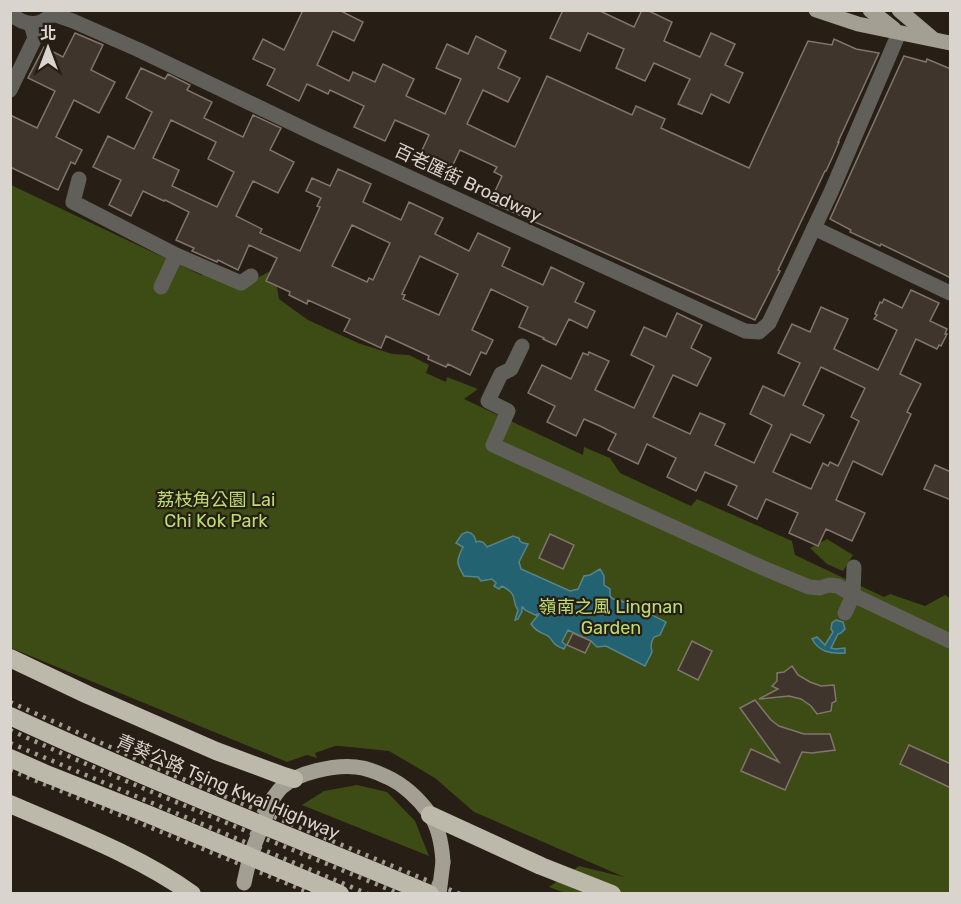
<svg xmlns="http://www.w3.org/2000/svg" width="961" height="904" viewBox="0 0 961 904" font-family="Rubik,'Noto Sans TC',sans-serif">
<rect width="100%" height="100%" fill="#271e15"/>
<!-- green -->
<g fill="#3c4c14">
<path d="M11,185L201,275L210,271L239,288L274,269L279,299L308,320L358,343L392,354L409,355L429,365L426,373L446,382L447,377L478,389L464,399L583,455L584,447L610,458L620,473L691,506L697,499L792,541L795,555L884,597L890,594L925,606L945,595L950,598V893H565L549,887L579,866L624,877L474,812L435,778L389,751L340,746H335L315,753L317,758L307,755L287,762L11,648Z"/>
<path d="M827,539L853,555L843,571L827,564L810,548Z"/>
<path d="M357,785L387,792L415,821L429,856L302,805L324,791Z"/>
</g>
<!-- water -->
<g fill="#226271" stroke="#59848d" stroke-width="1.5">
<path d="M467,532C473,533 475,536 476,542C481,540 484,542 487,547L513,536L519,538L520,541L523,543L528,544L519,562L521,569L570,591L578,589L584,576L590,575L600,569L604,576V585L610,589V596C613,600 616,601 621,600L623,602L625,601L666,622L660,635L654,637L652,641L651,646L652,652L645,666L606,646L597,647L591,641L568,630L562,642L566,645L564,649C551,644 556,643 548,636C541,632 536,632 531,624L539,614L535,615L525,610L523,607H522V611L518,619L515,620L518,610C510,599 520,596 502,586L499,589L494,586L496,583L492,579L481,581L478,577L464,576C456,563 456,561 463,547L456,543L462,534Z"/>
<path d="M836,620L843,622L845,629L841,633L838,634L831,648L835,649L845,648V653C831,654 819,652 812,639L817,637L825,645L833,632L831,629L832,623Z"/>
</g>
<!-- building -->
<g fill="#3f352c" stroke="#82766c" stroke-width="1.5" fill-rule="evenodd">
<path d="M303,10H339L363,22L354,41L333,31L317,65L349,81L353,72L375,82L383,64L414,79L406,96L445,114L461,79L436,68L447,44L468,54L476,36L506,51L498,68L520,78L508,102L483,90L467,124L515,147L547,76L632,115L636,106L665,119L661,128L749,168L808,41L832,45L834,39L856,49L879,53L838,142H839L833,156L826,171H825L778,270L780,271L755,320L490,202L502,176L494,172L497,167L460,150L450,171L419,157L429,135L395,120L385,141L354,127L364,106L330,90L328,94L307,84L299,101L267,85L275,69L253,59L263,39L284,50Z"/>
<path d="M563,10H598L634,27L642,10H647L672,22L664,41L700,57L711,33L735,44L725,65L743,73L729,103L711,94L702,114L678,104L690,79L654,63L645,81L616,68L624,49L588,33L580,51L550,38Z"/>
<path d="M75,33L103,45L91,70L115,82L99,113L74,100L56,137L82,150L75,164L71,162L58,190L10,167V115L37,128L55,91L28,78L44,47L63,57Z"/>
<path d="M904,56L926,62L927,59L951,69V278L881,244L880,246L850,232L851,230L830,219Z"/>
<path d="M141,68L165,79L168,74L190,85L187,90L212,102L204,118L243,137L253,115L281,128L270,150L294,162L278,193L253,181L236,216L262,229L260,233L300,251L320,207L317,206L321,198L306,191L312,178L330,186L338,169L371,184L363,202L401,220L409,202L443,218L435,234L469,251L478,233L510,248L502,266L543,285L551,267L584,283L575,302L595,311L587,328L569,319L556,345L543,339L544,338L519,327L528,307L491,289L472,330L493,340L486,354L481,352L470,375L448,364L446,367L428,359L429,356L386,336L381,348L344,331L350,319L308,300L307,304L289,295L290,292L266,281L277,258L249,245L238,270L218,260L217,262L192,251L194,248L176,240L189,212L165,200L164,201L143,191L131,216L109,205L121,180L93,167L108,136L134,149L152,112L126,98ZM171,120L216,142L208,159L234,172L217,207L172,186L179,170L153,158ZM352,225L390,243L373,280L369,278L367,282L332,266ZM420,256L458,274L439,315L403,299L405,295L402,294Z"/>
<path d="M911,290L939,303L930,321L947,329L945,334H947L941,346L939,345L937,349L916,339L900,374L921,384L907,412L911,414L882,475L853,461L836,500L865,513L852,541L826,529L818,546L789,533L798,513L766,499L757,519L728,505L737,486L705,472L696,491L667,477L676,458L647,444L638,464L608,450L616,434L600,426L584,419L576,436L547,422L555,406L528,393L542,365L571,379L583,353L588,355L589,352L609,361L595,390L634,408L654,366L631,355L644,327L666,337L677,313L702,325L691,348L711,358L697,386L673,375L653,417L690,434L700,413L725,424L715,445L754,463L772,425L750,414L763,386L784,396L800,363L778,353L792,324L810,332L821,307L848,319L834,349L878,370L897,330L874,319L877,315L875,314L880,302L882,303L884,299L902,308ZM821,367L865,388L851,417L859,421L838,466L830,462L828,466L823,463L811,489L773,472L791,434L810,443L824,415L803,405Z"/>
<path d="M935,465L951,472V500L924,489Z"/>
<path d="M550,534L574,545L563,569L539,558Z"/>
<path d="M573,633L591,641L585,653L567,645Z"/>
<path d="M692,641L712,651L698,680L678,670Z"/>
<path d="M792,666L798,675L810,682L821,686L834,685L836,701L832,703L831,711L817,714L811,706L801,699L789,696L759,699L778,689L772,686L777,681V673L784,672Z"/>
<path d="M755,700L771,720L779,726L804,734H830L835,750L812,753L802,752L785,790L741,771L751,749L779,762L740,708Z"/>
<path d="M909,745L951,764V788L900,764Z"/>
</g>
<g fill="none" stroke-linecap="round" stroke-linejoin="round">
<!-- minor -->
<g stroke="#615f59" stroke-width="15">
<path d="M10,13C25,27 43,28 55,10"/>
<path d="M53,14L73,21L139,50L317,135L745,331L759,332L769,323L831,192L899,33"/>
<path d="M10,90L35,38L31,24"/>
<path d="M79,179L73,202L176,255L241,283L251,276"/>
<path d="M814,228L950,293"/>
<path d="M161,287L176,255"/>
<path d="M522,346L511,369L501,374L488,401L508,411L493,445L763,568L809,587L820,588L829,585L838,586L853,595L950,641"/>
<path d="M845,613L853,595L854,567"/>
</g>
<!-- major -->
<g stroke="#a39f93" stroke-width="15">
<path d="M816,10L858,24L950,43"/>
<path d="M870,10L894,29"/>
<path d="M899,10L932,38"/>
<path d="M273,798C276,795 278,790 282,787C298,772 334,765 356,767C366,768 379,773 387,777C403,784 419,799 429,813C439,827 442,846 443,862"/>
</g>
<!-- highway -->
<g stroke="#bdb9aa" stroke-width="18">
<path d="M10,658L88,695L216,751L281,775L294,779"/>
<path d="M10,804C72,831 137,855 192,894"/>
<path d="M430,815L541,866L612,894"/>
</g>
<!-- rail -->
<g stroke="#a49d96" stroke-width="4.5" stroke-dasharray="3 6" stroke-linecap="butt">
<path d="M10,702L166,772L460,894"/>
<path d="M10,730C139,789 270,840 400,894"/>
<path d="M10,743L368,894"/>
<path d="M10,770L313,894"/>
</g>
<!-- major-bridge -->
<g stroke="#a39f93" stroke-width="15">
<path d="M244,883L250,856L273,798"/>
<path d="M439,894L443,862"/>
</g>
<!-- highway-bridge -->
<g stroke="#bdb9aa" stroke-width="18">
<path d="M10,716C148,780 290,836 430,894"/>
<path d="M10,758L44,773L150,815L340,894"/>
</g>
</g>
<g text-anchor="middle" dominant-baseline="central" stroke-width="4.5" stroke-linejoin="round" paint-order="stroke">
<!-- street labels -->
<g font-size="18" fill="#dad4ce" stroke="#271e15">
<text transform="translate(468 183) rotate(25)">百老匯街 Broadway</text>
<text transform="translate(228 787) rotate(23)">青葵公路 Tsing Kwai Highway</text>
</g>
<!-- park labels -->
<g font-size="18" fill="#bcde70" stroke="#271e15">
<text x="216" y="500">荔枝角公園 Lai<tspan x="216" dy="21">Chi Kok Park</tspan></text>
<text x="611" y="607">嶺南之風 Lingnan<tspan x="611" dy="21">Garden</tspan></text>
</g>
</g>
<!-- border -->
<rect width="961" height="904" fill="none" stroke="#dad4ce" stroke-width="24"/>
<!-- north arrow -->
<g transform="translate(48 48)" stroke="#271e15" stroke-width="4.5" paint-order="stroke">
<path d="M0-4.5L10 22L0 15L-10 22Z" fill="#dad4ce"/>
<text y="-9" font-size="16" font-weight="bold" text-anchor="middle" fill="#dad4ce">北</text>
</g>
</svg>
